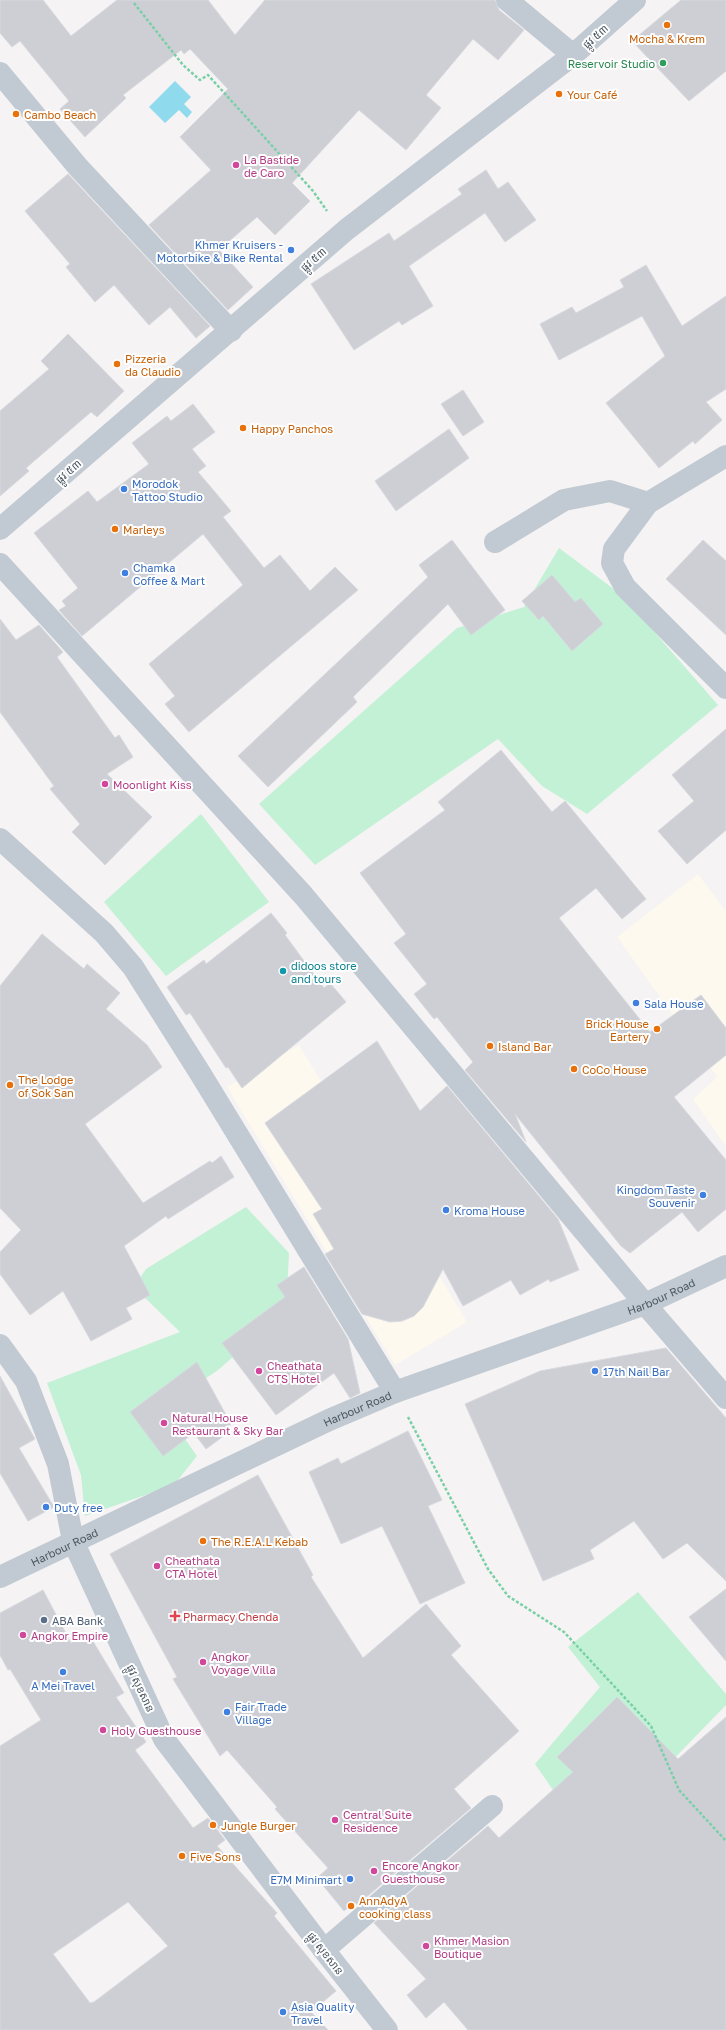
<svg xmlns="http://www.w3.org/2000/svg" width="726" height="2030" viewBox="0 0 726 2030" font-family="'Golos Text','Noto Sans Khmer',sans-serif">
<rect width="100%" height="100%" fill="#f5f3f3"/>
<!-- commercial -->
<g fill="#fdf9ef">
<path d="M698,874L726,911V1147L693,1099L717,1077L617,937Z"/>
<path d="M299,1045L467,1322L395,1365L227,1087Z"/>
</g>
<!-- green -->
<g fill="#c3f1d5">
<path d="M559,548L623,596L718,705L587,814L542,786L498,739L315,865L259,804L457,628L524,607Z"/>
<path d="M201,814L269,902L166,976L104,902Z"/>
<path d="M246,1207L289,1253L286,1311L218,1370L158,1411L185,1439L197,1456L174,1485L85,1516L81,1475L47,1383L180,1332L134,1287L146,1269Z"/>
<path d="M638,1592L726,1694V1705L661,1772L571,1816L535,1764L600,1687L568,1647Z"/>
</g>
<!-- water -->
<path fill="#90daee" d="M175,81L191,97L184,104L192,112L187,118L179,110L165,123L149,107Z"/>
<!-- building -->
<g fill="#cdcfd5" stroke="#d7d9de" fill-rule="evenodd">
<path d="M0,0H43L71,36L117,0H208L235,35L265,0H495L499,10L524,30L498,60L473,39L426,95L441,108L406,150L359,110L292,183L310,201L275,235L257,217L219,250L253,287L228,310L149,225L211,170L180,137L228,89L190,49L184,54L181,50L123,95L126,98L85,137L60,109L69,101L20,41L12,47L0,33Z"/>
<path d="M681,0H726V71L689,101L632,41Z"/>
<path d="M486,170L498,189L508,182L536,220L505,242L485,213L409,266L433,306L402,325L399,321L354,350L311,284L389,233L394,241L462,194L458,189Z"/>
<path d="M68,174L210,326L196,338L170,307L149,325L114,285L95,302L66,267L70,264L25,211Z"/>
<path d="M646,265L682,326L726,296V389L706,402L722,420L695,444L693,441L659,468L606,403L665,356L642,316L559,360L540,324L572,307L576,313L624,287L620,280Z"/>
<path d="M68,334L124,391L97,417L91,412L26,468L29,471L0,496V411L49,369L41,361Z"/>
<path d="M463,390L484,422L463,436L441,404Z"/>
<path d="M193,404L215,432L192,449L206,466L198,472L231,511L223,517L264,568L280,555L310,591L335,567L358,590L189,732L165,704L175,696L149,664L243,585L203,534L82,636L59,610L66,606L62,601L78,588L34,533L88,491L97,502L149,464L132,443L167,416L171,421Z"/>
<path d="M449,429L469,458L396,511L375,481Z"/>
<path d="M452,540L505,610L471,635L448,604L353,697L357,702L268,787L238,756L428,577L419,565Z"/>
<path d="M703,540L726,561V635L666,579Z"/>
<path d="M552,575L575,602L581,598L603,624L572,651L543,616L539,620L522,601Z"/>
<path d="M0,619L16,640L39,625L63,652L57,657L115,738L119,735L133,757L107,774L152,817L105,865L72,832L80,824L50,789L54,786L0,712Z"/>
<path d="M726,729V830L687,864L658,831L694,801L672,775Z"/>
<path d="M501,750L552,812L565,801L646,899L622,919L596,888L559,918L650,1032L701,995L726,1028V1055L674,1097L726,1160V1209L698,1232L682,1212L630,1253L621,1246L515,1114L526,1142L465,1070L473,1062L437,1017L434,1019L414,994L427,984L394,943L406,934L360,873L445,810L438,802Z"/>
<path d="M271,913L287,933L285,935L324,988L330,983L346,1002L242,1088L228,1067L226,1068L190,1013L186,1015L167,987L204,960L206,964Z"/>
<path d="M42,934L84,969L87,964L120,993L106,1009L147,1045L162,1067L85,1124L143,1203L210,1161L212,1163L221,1156L234,1177L168,1219L166,1216L124,1246L150,1295L126,1308L132,1319L91,1341L63,1291L30,1315L0,1274V1252L21,1230L0,1208V986Z"/>
<path d="M377,1041L420,1111L447,1086L558,1219L579,1270L550,1282L549,1279L520,1295L511,1280L463,1306L443,1269L423,1307L414,1316L402,1321L390,1322L362,1314L325,1254L334,1249L313,1214L322,1209L265,1123Z"/>
<path d="M304,1267L348,1339L360,1393L350,1398L334,1373L276,1415L222,1343L285,1297L277,1285Z"/>
<path d="M666,1348L726,1418V1581L687,1543L663,1559L634,1521L590,1550L594,1559L543,1581L465,1404L540,1371Z"/>
<path d="M197,1362L231,1424L226,1428L229,1432L206,1449L194,1433L163,1456L130,1412Z"/>
<path d="M0,1376L35,1439L19,1448L54,1507L28,1521L0,1473Z"/>
<path d="M408,1431L442,1500L428,1506L465,1583L420,1604L382,1526L341,1544L309,1472L338,1458L341,1464Z"/>
<path d="M258,1475L313,1575L311,1577L363,1658L426,1604L461,1646L451,1655L519,1731L454,1789L471,1808L357,1905L355,1902L344,1911L317,1878L328,1868L275,1809L277,1807L227,1750L220,1756L173,1679L177,1677L110,1554Z"/>
<path d="M726,1589V1661L689,1617Z"/>
<path d="M43,1590L71,1643L88,1633L124,1693L116,1697L146,1742L135,1750L193,1828L208,1818L225,1840L217,1846L277,1913L274,1916L336,1991L311,2012L328,2030H0V1746L41,1720L10,1669L8,1670L0,1655V1613ZM128,1902L168,1946L94,2002L90,2003L53,1954Z"/>
<path d="M617,1697L678,1759L726,1717V2030H468L444,2002L426,2018L407,1995L426,1979L374,1923L488,1826L499,1838L573,1772L557,1757Z"/>
</g>
<g fill="none" stroke-linecap="round" stroke-linejoin="round">
<!-- path -->
<g stroke="#7ad0a6" stroke-width="2.5" stroke-dasharray="3 2" stroke-linecap="butt">
<path d="M134,3L183,65L200,80L208,75L313,191L327,211"/>
<path d="M408,1417L488,1569L508,1596L564,1632L651,1726L679,1790L726,1841"/>
</g>
<!-- minor -->
<g stroke="#c1cad2" stroke-width="22">
<path d="M507,0L573,55"/>
<path d="M0,73L78,167L231,331"/>
<path d="M726,456L648,503L614,549L612,563L625,587L726,688"/>
<path d="M0,529L346,230L573,55L635,0"/>
<path d="M495,542L564,500L610,491L648,503"/>
<path d="M0,564L303,895L645,1304L726,1398"/>
<path d="M0,839L104,933L133,967L200,1073L395,1392"/>
<path d="M0,1345L26,1381L58,1464L73,1541L164,1739L324,1950L387,2030"/>
<path id="s1" d="M0,1577L329,1420L395,1392L645,1304L726,1266"/>
<path d="M324,1950L492,1806"/>
</g>
</g>
<!-- markers -->
<g fill="#e8710a" stroke="#fff" stroke-width="1.5">
<circle cx="667" cy="25" r="4"/>
<circle cx="559" cy="94" r="4"/>
<circle cx="16" cy="114" r="4"/>
<circle cx="117" cy="364" r="4"/>
<circle cx="243" cy="428" r="4"/>
<circle cx="115" cy="529" r="4"/>
<circle cx="657" cy="1029" r="4"/>
<circle cx="490" cy="1046" r="4"/>
<circle cx="574" cy="1069" r="4"/>
<circle cx="10" cy="1085" r="4"/>
<circle cx="203" cy="1541" r="4"/>
<circle cx="213" cy="1825" r="4"/>
<circle cx="182" cy="1856" r="4"/>
<circle cx="351" cy="1906" r="4"/>
</g>
<circle fill="#2e9e5b" stroke="#fff" stroke-width="1.5" cx="663" cy="63" r="4"/>
<g fill="#d1479c" stroke="#fff" stroke-width="1.5">
<circle cx="236" cy="165" r="4"/>
<circle cx="105" cy="784" r="4"/>
<circle cx="259" cy="1371" r="4"/>
<circle cx="164" cy="1423" r="4"/>
<circle cx="157" cy="1566" r="4"/>
<circle cx="23" cy="1635" r="4"/>
<circle cx="203" cy="1662" r="4"/>
<circle cx="103" cy="1730" r="4"/>
<circle cx="335" cy="1820" r="4"/>
<circle cx="374" cy="1871" r="4"/>
<circle cx="426" cy="1946" r="4"/>
</g>
<g fill="#3f7fe0" stroke="#fff" stroke-width="1.5">
<circle cx="291" cy="250" r="4"/>
<circle cx="124" cy="489" r="4"/>
<circle cx="125" cy="573" r="4"/>
<circle cx="636" cy="1003" r="4"/>
<circle cx="703" cy="1195" r="4"/>
<circle cx="446" cy="1210" r="4"/>
<circle cx="595" cy="1371" r="4"/>
<circle cx="46" cy="1507" r="4"/>
<circle cx="63" cy="1672" r="4"/>
<circle cx="227" cy="1712" r="4"/>
<circle cx="350" cy="1879" r="4"/>
<circle cx="283" cy="2012" r="4"/>
</g>
<circle fill="#0f9aa8" stroke="#fff" stroke-width="1.5" cx="283" cy="971" r="4"/>
<path fill="#e0444e" stroke="#fff" stroke-width="1.5" d="M173 1610h4v4h4v4h-4v4h-4v-4h-4v-4h4z"/>
<circle fill="#5c6f8a" stroke="#fff" stroke-width="1.5" cx="44" cy="1620" r="4"/>
<g text-anchor="middle" dominant-baseline="central" stroke-width="4" stroke-linejoin="round" paint-order="stroke">
<!-- street labels -->
<g font-size="11" fill="#4a5661" stroke="#fff">
<text transform="translate(595 36) rotate(-42)">ផ្លូវ ៥៣</text>
<text transform="translate(313 259) rotate(-41)">ផ្លូវ ៥៣</text>
<text transform="translate(68 471) rotate(-41)">ផ្លូវ ៥៣</text>
<text stroke="none"><textPath href="#s1" startOffset="719">Harbour Road</textPath></text>
<text stroke="none"><textPath href="#s1" startOffset="395">Harbour Road</textPath></text>
<text stroke="none"><textPath href="#s1" startOffset="71">Harbour Road</textPath></text>
<text transform="translate(141 1688) rotate(65)">ផ្លូវ សុខសាន</text>
<text transform="translate(326 1953) rotate(52)">ផ្លូវ សុខសាន</text>
</g>
<!-- food labels -->
<g font-size="11" fill="#c56008" stroke="#fff" text-anchor="start">
<text x="667" y="38" text-anchor="middle">Mocha &amp; Krem</text>
<text x="567" y="94">Your Café</text>
<text x="24" y="114">Cambo Beach</text>
<text x="125" y="358">Pizzeria<tspan x="125" dy="13">da Claudio</tspan></text>
<text x="251" y="428">Happy Panchos</text>
<text x="123" y="529">Marleys</text>
<text x="649" y="1023" text-anchor="end">Brick House<tspan x="649" dy="13">Eartery</tspan></text>
<text x="498" y="1046">Island Bar</text>
<text x="582" y="1069">CoCo House</text>
<text x="18" y="1079">The Lodge<tspan x="18" dy="13">of Sok San</tspan></text>
<text x="211" y="1541">The R.E.A.L Kebab</text>
<text x="221" y="1825">Jungle Burger</text>
<text x="190" y="1856">Five Sons</text>
<text x="359" y="1900">AnnAdyA<tspan x="359" dy="13">cooking class</tspan></text>
</g>
<!-- leisure labels -->
<g font-size="11" fill="#27864d" stroke="#fff" text-anchor="end">
<text x="655" y="63">Reservoir Studio</text>
</g>
<!-- hotel labels -->
<g font-size="11" fill="#b23c85" stroke="#fff" text-anchor="start">
<text x="244" y="159">La Bastide<tspan x="244" dy="13">de Caro</tspan></text>
<text x="113" y="784">Moonlight Kiss</text>
<text x="267" y="1365">Cheathata<tspan x="267" dy="13">CTS Hotel</tspan></text>
<text x="172" y="1417">Natural House<tspan x="172" dy="13">Restaurant &amp; Sky Bar</tspan></text>
<text x="165" y="1560">Cheathata<tspan x="165" dy="13">CTA Hotel</tspan></text>
<text x="31" y="1635">Angkor Empire</text>
<text x="211" y="1656">Angkor<tspan x="211" dy="13">Voyage Villa</tspan></text>
<text x="111" y="1730">Holy Guesthouse</text>
<text x="343" y="1814">Central Suite<tspan x="343" dy="13">Residence</tspan></text>
<text x="382" y="1865">Encore Angkor<tspan x="382" dy="13">Guesthouse</tspan></text>
<text x="434" y="1940">Khmer Masion<tspan x="434" dy="13">Boutique</tspan></text>
</g>
<!-- shop labels -->
<g font-size="11" fill="#366cbe" stroke="#fff" text-anchor="start">
<text x="283" y="244" text-anchor="end">Khmer Kruisers -<tspan x="283" dy="13">Motorbike &amp; Bike Rental</tspan></text>
<text x="132" y="483">Morodok<tspan x="132" dy="13">Tattoo Studio</tspan></text>
<text x="133" y="567">Chamka<tspan x="133" dy="13">Coffee &amp; Mart</tspan></text>
<text x="644" y="1003">Sala House</text>
<text x="695" y="1189" text-anchor="end">Kingdom Taste<tspan x="695" dy="13">Souvenir</tspan></text>
<text x="454" y="1210">Kroma House</text>
<text x="603" y="1371">17th Nail Bar</text>
<text x="54" y="1507">Duty free</text>
<text x="63" y="1685" text-anchor="middle">A Mei Travel</text>
<text x="235" y="1706">Fair Trade<tspan x="235" dy="13">Village</tspan></text>
<text x="342" y="1879" text-anchor="end">E7M Minimart</text>
<text x="291" y="2006">Asia Quality<tspan x="291" dy="13">Travel</tspan></text>
</g>
<!-- culture labels -->
<g font-size="11" fill="#0d838f" stroke="#fff" text-anchor="start">
<text x="291" y="965">didoos store<tspan x="291" dy="13">and tours</tspan></text>
</g>
<!-- health labels -->
<g font-size="11" fill="#be3a42" stroke="#fff" text-anchor="start">
<text x="183" y="1616">Pharmacy Chenda</text>
</g>
<!-- service labels -->
<g font-size="11" fill="#4e5e75" stroke="#fff" text-anchor="start">
<text x="52" y="1620">ABA Bank</text>
</g>
</g>
</svg>
